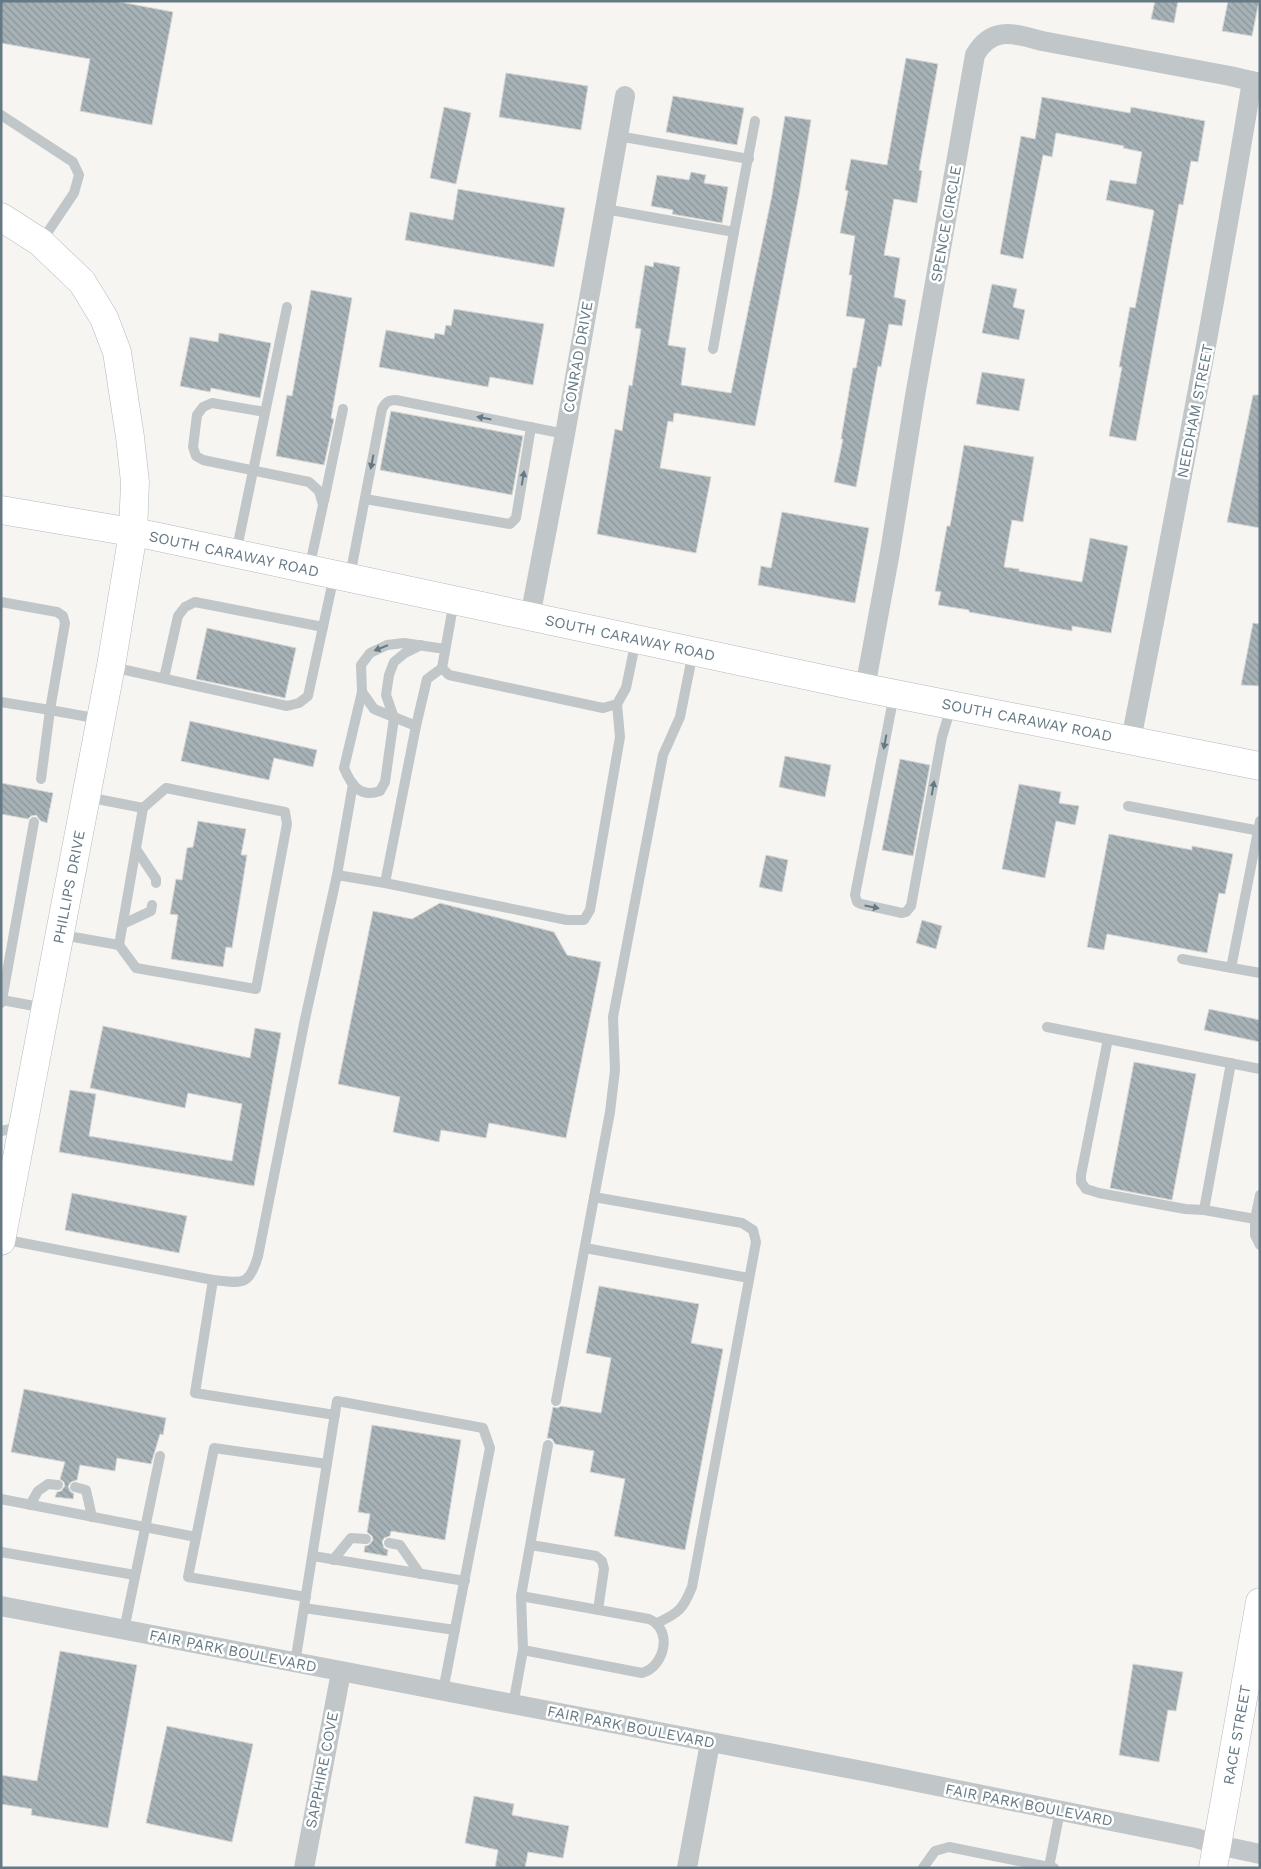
<svg xmlns="http://www.w3.org/2000/svg" width="1261" height="1869" viewBox="0 0 1261 1869" font-family="'Work Sans',sans-serif">
<defs>
<pattern id="building-back-hatch" width="6" height="6" patternUnits="userSpaceOnUse" patternTransform="scale(1.25)"><rect width="6" height="6" fill="#a7b2b6"/><path d="M-1 5l2 2M0 0l6 6M5-1l2 2" fill="none" stroke="#8c969a"/></pattern>
</defs>
<rect width="100%" height="100%" fill="#f6f5f2"/>
<!-- building -->
<g fill="url(#building-back-hatch)" stroke="#d7d7d5">
<path d="M1,1H115L173,12L152,125L80,111L90,59L1,43Z"/>
<path d="M1155,1H1178L1174,23L1151,19Z"/>
<path d="M1228,1H1259L1252,36L1222,31Z"/>
<path d="M906,58L938,64L919,170L922,171L917,203L894,199L884,255L900,258L894,297L906,300L902,326L889,324L881,367L878,366L856,487L834,482L843,439H841L853,368H856L865,319L846,316L852,275H849L855,236L840,233L848,191L845,190L851,159L887,165Z"/>
<path d="M506,73L588,86L581,130L499,117Z"/>
<path d="M673,96L744,108L737,145L666,132Z"/>
<path d="M1042,97L1130,113L1131,107L1205,121L1198,162L1191,161L1183,205L1179,204L1136,441L1109,436L1122,367H1119L1130,307L1135,308L1154,211L1153,210L1106,200L1110,180L1136,184L1142,152L1123,148L1124,146L1056,133L1052,157L1043,155L1023,259L1000,254L1021,136L1035,139Z"/>
<path d="M444,107L471,113L456,184L430,178Z"/>
<path d="M785,116L811,120L799,195L755,426L674,413L673,422L668,421L660,468L711,477L696,553L597,534L615,429L622,431L629,385L632,386L641,329L635,328L645,265L653,267L654,262L680,267L668,345L686,348L681,385L731,393L772,195Z"/>
<path d="M691,172L706,175L704,183L728,187L722,223L672,214L673,210L651,206L657,175L689,180Z"/>
<path d="M458,189L565,208L554,267L405,240L410,212L453,220Z"/>
<path d="M992,284L1017,289L1013,307L1025,310L1019,340L982,333Z"/>
<path d="M311,290L352,298L331,418L334,419L324,465L276,456L287,395L292,396Z"/>
<path d="M454,309L544,324L533,385L490,377L488,387L379,367L386,330L434,339L435,333L444,335L446,325L451,326Z"/>
<path d="M219,333L271,343L260,398L211,388L210,392L180,386L190,337L218,342Z"/>
<path d="M982,372L1025,379L1019,411L976,404Z"/>
<path d="M1253,395H1260V528L1227,522Z"/>
<path d="M391,411L523,436L512,495L380,470Z"/>
<path d="M964,445L1034,457L1023,522L1012,520L1004,567L1019,569V571L1082,582L1090,538L1128,546L1111,633L1072,626V631L969,612V610L938,605L941,592L935,591L947,526H950Z"/>
<path d="M782,512L869,528L855,603L758,585L761,566L771,568Z"/>
<path d="M1253,623L1260,624V686L1241,685Z"/>
<path d="M207,628L296,648L285,698L196,679Z"/>
<path d="M190,721L317,750L313,767L274,758L269,780L181,761Z"/>
<path d="M785,756L831,765L825,797L779,787Z"/>
<path d="M900,759L930,765L913,856L882,850Z"/>
<path d="M1,783L53,793L47,823L41,821L36,815L31,816L28,819L1,814Z"/>
<path d="M1019,784L1061,792L1059,803L1079,806L1075,825L1056,821L1045,878L1002,869Z"/>
<path d="M198,821L246,829L241,855H247L232,948L226,947L223,967L171,959L178,915L170,914L176,879L182,880L187,848L193,847Z"/>
<path d="M1109,834L1192,850V846L1233,854L1225,894L1219,893L1207,953L1107,934L1104,950L1087,947Z"/>
<path d="M766,855L788,860L782,892L759,887Z"/>
<path d="M440,903L554,932L567,955L601,962L566,1138L489,1123L486,1138L441,1130L439,1142L393,1132L400,1097L338,1084L373,911L412,919Z"/>
<path d="M922,920L942,926L936,949L916,943Z"/>
<path d="M1209,1009L1260,1020V1042L1204,1030Z"/>
<path d="M103,1026L250,1058L255,1028L281,1033L254,1186L59,1152L70,1090L96,1094L89,1136L232,1161L242,1104L188,1093L185,1108L90,1088Z"/>
<path d="M1134,1062L1196,1074L1172,1200L1110,1188Z"/>
<path d="M72,1193L187,1216L179,1253L65,1230Z"/>
<path d="M599,1286L699,1304L691,1343L723,1349L685,1550L614,1536L625,1479L590,1472L594,1451L555,1444L552,1439L547,1438L553,1407L558,1408L561,1406L601,1413L611,1358L586,1353Z"/>
<path d="M24,1389L166,1418L163,1435L160,1434L151,1464L117,1458L115,1471L80,1465L77,1480L71,1482L68,1486L70,1491L74,1494L73,1499L55,1497L57,1492L61,1491L65,1486L64,1482L60,1479L65,1462L11,1452Z"/>
<path d="M372,1425L461,1440L445,1540L391,1531L390,1536L384,1538L382,1542L384,1548L388,1550L387,1556L364,1552L365,1546L369,1545L373,1540L372,1536L367,1532L370,1514L358,1512Z"/>
<path d="M60,1651L137,1665L108,1828L31,1815L32,1809L1,1804V1775L37,1781Z"/>
<path d="M1133,1664L1183,1672L1176,1711L1168,1710L1159,1762L1119,1755Z"/>
<path d="M167,1726L253,1744L232,1842L146,1823Z"/>
<path d="M474,1796L514,1804L512,1815L569,1826L563,1858L528,1852L525,1868H495L498,1850L465,1843Z"/>
</g>
<g fill="none" stroke-linecap="round" stroke-linejoin="round">
<defs>
<g id="secondary">
<path d="M1,217L40,242L82,282L104,318L117,352L130,437L135,482L133,533L111,666L1,1241"/>
<path d="M1,510L149,535L865,688L1260,766"/>
<path d="M1213,1868L1260,1602"/>
</g>
</defs>
<!-- secondary casing -->
<use href="#secondary" stroke="#b3babd" stroke-width="29"/>
<!-- lane -->
<g stroke="#c1c6c8" stroke-width="10">
<path d="M1,115L73,162L79,175L74,193L41,242"/>
<path d="M618,136L749,159"/>
<path d="M605,209L734,232L713,349"/>
<path d="M734,232L755,121"/>
<path d="M265,412L212,403L203,407L197,415L193,447L196,456L203,460L309,482L319,491L323,505L309,569"/>
<path d="M365,499L510,524L516,518L531,427"/>
<path d="M324,501L343,409"/>
<path d="M236,553L287,307"/>
<path d="M350,576L382,409C386,402 388,400 396,400L565,434"/>
<path d="M454,601L442,668L449,675L603,708L617,704L626,688L636,640"/>
<path d="M1,602L57,612L63,616L65,623L50,710L1,702"/>
<path d="M112,667L287,706L299,703L308,696L334,576"/>
<path d="M442,668L427,679L416,726L385,883L567,920H584L590,910L620,737L617,704"/>
<path d="M164,678L178,616L185,607L195,602L323,627"/>
<path d="M362,692L344,768C351,785 360,798 380,791L385,782L394,718L386,695L389,675L394,662L405,653L421,645"/>
<path d="M894,695L855,895L857,902L861,904L902,913L906,912L911,906L942,737L951,707"/>
<path d="M416,726L374,709L362,692L361,665L370,653L387,645L404,643L445,649"/>
<path d="M41,779L50,710L100,719"/>
<path d="M1128,806L1260,831"/>
<path d="M136,849L156,879V883"/>
<path d="M337,875L353,784"/>
<path d="M123,924L151,911L152,905"/>
<path d="M62,935L119,945L143,808L87,797"/>
<path d="M119,945L136,968L256,989L287,824L285,812L166,788L143,808"/>
<path d="M1182,959L1260,973"/>
<path d="M1231,968L1260,821"/>
<path d="M2,1000L34,822"/>
<path d="M1,1003L2,1000L45,1008"/>
<path d="M1047,1027L1260,1069"/>
<path d="M1108,1039L1081,1175V1182L1086,1189L1099,1193L1185,1209L1204,1210L1231,1063"/>
<path d="M1,1131L20,1127"/>
<path d="M594,1197L742,1223L753,1230L756,1242L692,1587C683,1609 679,1613 657,1623"/>
<path d="M1204,1210L1255,1219V1235L1260,1245"/>
<path d="M1255,1219L1260,1195"/>
<path d="M2,1239L213,1280C242,1283 249,1287 258,1256L305,1019L337,875L385,883"/>
<path d="M585,1248L749,1278"/>
<path d="M213,1280L195,1393L335,1415"/>
<path d="M556,1401L610,1112L615,1070L613,1017L663,755L680,717L693,652"/>
<path d="M75,1487L86,1490L92,1517"/>
<path d="M1,1499L196,1537"/>
<path d="M30,1505L38,1491L48,1484L58,1485"/>
<path d="M389,1543L400,1545L420,1574"/>
<path d="M531,1545L596,1556L602,1561L604,1569L598,1610"/>
<path d="M1,1552L135,1575"/>
<path d="M313,1556L465,1581"/>
<path d="M333,1560L351,1538L366,1539"/>
<path d="M521,1596L649,1619C674,1630 664,1667 642,1673L523,1650"/>
<path d="M306,1597L188,1577L214,1448L327,1464"/>
<path d="M304,1608L455,1630"/>
<path d="M124,1630L160,1456"/>
<path d="M295,1663L337,1401L483,1428L490,1448L443,1691"/>
<path d="M513,1705L523,1650L521,1596L548,1445"/>
<path d="M1049,1867L1060,1811"/>
<path d="M923,1868L935,1851L949,1847L1054,1868"/>
</g>
<!-- street -->
<g stroke="#c1c6c8" stroke-width="20">
<path d="M530,617L565,434L625,96"/>
<path d="M865,688L890,552L915,396L975,55C992,25 1015,34 1042,41L1230,76L1260,83"/>
<path d="M1131,740C1174,521 1216,302 1252,81"/>
<path d="M1,1606L868,1772L1196,1838L1218,1845L1260,1854"/>
<path d="M304,1868L341,1672"/>
<path d="M687,1868L710,1743"/>
</g>
<!-- secondary -->
<use href="#secondary" stroke="#fff" stroke-width="28"/>
</g>
<!-- one-way arrows -->
<defs><path id="oneway-solid" d="M-6-.8H1V-3.2L6.5 0L1 3.2V.8H-6Z" transform="scale(1.25)"/></defs>
<g fill="#647984">
<use href="#oneway-solid" transform="translate(484 418) rotate(-169)"/>
<use href="#oneway-solid" transform="translate(372 462) rotate(101)"/>
<use href="#oneway-solid" transform="translate(523 478) rotate(-80)"/>
<use href="#oneway-solid" transform="translate(381 648) rotate(158)"/>
<use href="#oneway-solid" transform="translate(885 742) rotate(101)"/>
<use href="#oneway-solid" transform="translate(933 788) rotate(-80)"/>
<use href="#oneway-solid" transform="translate(872 907) rotate(11)"/>
</g>
<g text-anchor="middle" dominant-baseline="central" stroke-width="5" stroke-linejoin="round" paint-order="stroke">
<!-- street labels -->
<g font-size="15" fill="#647984" stroke="#fff">
<text transform="translate(946 224) rotate(-80)">SPENCE CIRCLE</text>
<text transform="translate(578 357) rotate(-80)">CONRAD DRIVE</text>
<text transform="translate(1195 411) rotate(-79)">NEEDHAM STREET</text>
<text transform="translate(234 554) rotate(12)">SOUTH CARAWAY ROAD</text>
<text transform="translate(630 638) rotate(12)">SOUTH CARAWAY ROAD</text>
<text transform="translate(1027 720) rotate(11)">SOUTH CARAWAY ROAD</text>
<text transform="translate(69 887) rotate(-79)">PHILLIPS DRIVE</text>
<text transform="translate(233 1651) rotate(11)">FAIR PARK BOULEVARD</text>
<text transform="translate(631 1727) rotate(11)">FAIR PARK BOULEVARD</text>
<text transform="translate(1237 1735) rotate(-80)">RACE STREET</text>
<text transform="translate(322 1770) rotate(-79)">SAPPHIRE COVE</text>
<text transform="translate(1029 1805) rotate(11)">FAIR PARK BOULEVARD</text>
</g>
</g>
<!-- border -->
<rect width="1261" height="1869" fill="none" stroke="#647984" stroke-width="5"/>
</svg>
